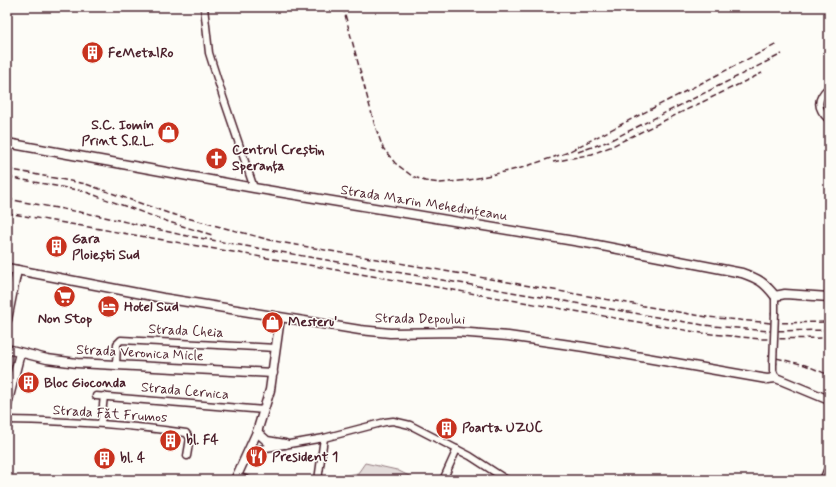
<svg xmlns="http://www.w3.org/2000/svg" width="836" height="487" viewBox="0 0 836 487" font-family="Mynerve,sans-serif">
<rect width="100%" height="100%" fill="#fdfcf7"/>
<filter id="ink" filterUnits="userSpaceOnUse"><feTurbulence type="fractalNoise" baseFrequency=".025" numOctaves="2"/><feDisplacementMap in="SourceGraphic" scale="8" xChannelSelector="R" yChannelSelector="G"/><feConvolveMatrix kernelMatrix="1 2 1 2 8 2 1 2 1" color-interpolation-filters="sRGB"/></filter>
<g filter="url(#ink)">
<!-- green -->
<path fill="#e3dcda" stroke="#967e82" d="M365,463L397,470L415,479L338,480L339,477L358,473Z"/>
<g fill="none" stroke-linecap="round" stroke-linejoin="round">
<defs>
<g id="street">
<path d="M204,7L209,53L223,97L254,188"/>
<path d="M829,87C816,99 816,108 829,120"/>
<path d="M775,296V313"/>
<path d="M773,364V371L776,378"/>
<path d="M116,365L117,344L121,340L276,348"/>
<path d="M96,396L264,410"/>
<path d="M7,420C67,421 126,424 186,433L190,438L187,456"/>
<path d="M101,423L104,396"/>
<path d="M249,451L324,438L385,422L393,421L410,425L470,456L507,480"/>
<path d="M237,476L248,480"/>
<path d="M318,480L324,438"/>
<path d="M443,480L457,449"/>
<path d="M823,480L829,466"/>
</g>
<g id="secondary">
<path d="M7,143L254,188L592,244L742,273C759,279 764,282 775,296L785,294L829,297"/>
<path d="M7,268L163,298L360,330L390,333L457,332L508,336L584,347L767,379L776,378L829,400"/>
<path d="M7,320L17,270"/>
<path d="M7,349L47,359L77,363L273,373"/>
<path d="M7,405L20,353"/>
<path d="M257,432L267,441L285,444"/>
<path d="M235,480L257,432L270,390L280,318"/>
</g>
</defs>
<!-- street casing -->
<use href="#street" stroke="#4a1f2b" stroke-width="9"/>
<!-- secondary casing -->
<use href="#secondary" stroke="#4a1f2b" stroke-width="11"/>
<!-- street -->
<use href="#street" stroke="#fdfcf7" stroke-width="6"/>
<!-- secondary -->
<use href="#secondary" stroke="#fdfcf7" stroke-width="8"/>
<!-- rail -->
<g stroke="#4a1f2b" stroke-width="1.5" stroke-dasharray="6 3" stroke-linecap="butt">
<path d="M343,7L375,126L383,148L395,163L412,176L425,181L440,183L469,180L521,168L566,153L777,44"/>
<path d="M578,152L609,141L782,54"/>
<path d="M553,162L592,154L610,147L762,73"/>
<path d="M7,169L86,184L168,213L274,241L707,317L771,323L829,322"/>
<path d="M7,177L83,191L169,222L212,235"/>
<path d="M7,199L96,215L182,235L703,325L768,331L829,330"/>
<path d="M7,213L702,333L761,339L829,338"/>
<path d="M768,356L805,365L829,375"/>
</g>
<defs>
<path id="street-bridge" d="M773,364L775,313"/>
</defs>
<!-- street-bridge casing -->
<use href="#street-bridge" stroke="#4a1f2b" stroke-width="9" stroke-linecap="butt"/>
<!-- street-bridge -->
<use href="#street-bridge" stroke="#fdfcf7" stroke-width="6"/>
</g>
</g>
<!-- icons -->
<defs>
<symbol id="building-disc" viewBox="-11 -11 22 22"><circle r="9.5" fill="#c8321e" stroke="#fdfcf7"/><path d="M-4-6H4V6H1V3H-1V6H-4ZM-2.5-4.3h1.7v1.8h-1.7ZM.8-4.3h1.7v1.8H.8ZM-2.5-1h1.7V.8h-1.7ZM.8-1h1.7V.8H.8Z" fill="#fff"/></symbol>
<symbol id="shop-disc" viewBox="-11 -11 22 22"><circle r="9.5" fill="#c8321e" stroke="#fdfcf7"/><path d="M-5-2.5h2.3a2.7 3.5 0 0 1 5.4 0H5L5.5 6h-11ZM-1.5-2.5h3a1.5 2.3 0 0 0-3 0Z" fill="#fff"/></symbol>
<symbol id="church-disc" viewBox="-11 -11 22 22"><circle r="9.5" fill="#c8321e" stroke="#fdfcf7"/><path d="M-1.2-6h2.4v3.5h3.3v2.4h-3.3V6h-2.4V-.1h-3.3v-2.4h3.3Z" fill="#fff"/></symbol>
<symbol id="supermarket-disc" viewBox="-11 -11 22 22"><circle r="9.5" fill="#c8321e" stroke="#fdfcf7"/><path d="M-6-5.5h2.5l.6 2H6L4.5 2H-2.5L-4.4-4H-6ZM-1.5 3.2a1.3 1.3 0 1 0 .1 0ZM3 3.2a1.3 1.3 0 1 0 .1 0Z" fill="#fff"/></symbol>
<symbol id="hotel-disc" viewBox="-11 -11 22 22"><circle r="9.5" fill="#c8321e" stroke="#fdfcf7"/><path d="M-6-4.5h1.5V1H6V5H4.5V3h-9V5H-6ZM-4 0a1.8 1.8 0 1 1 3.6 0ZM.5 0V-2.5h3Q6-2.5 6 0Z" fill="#fff"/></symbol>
<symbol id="restaurant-disc" viewBox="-11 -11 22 22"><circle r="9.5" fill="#c8321e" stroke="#fdfcf7"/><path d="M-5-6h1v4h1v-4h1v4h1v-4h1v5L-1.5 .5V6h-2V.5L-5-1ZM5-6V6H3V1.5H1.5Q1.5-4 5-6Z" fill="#fff"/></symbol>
</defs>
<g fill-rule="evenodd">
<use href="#building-disc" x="80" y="40" width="25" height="25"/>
<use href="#shop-disc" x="156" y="120" width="25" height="25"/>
<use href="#church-disc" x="204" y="146" width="25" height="25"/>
<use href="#building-disc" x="44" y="234" width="25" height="25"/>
<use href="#supermarket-disc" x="52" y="284" width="25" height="25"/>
<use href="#hotel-disc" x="96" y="294" width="25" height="25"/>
<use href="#shop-disc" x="260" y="310" width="25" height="25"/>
<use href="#building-disc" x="16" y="370" width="25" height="25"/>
<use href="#building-disc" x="434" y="416" width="25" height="25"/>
<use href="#building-disc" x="158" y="428" width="25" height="25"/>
<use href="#restaurant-disc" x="244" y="444" width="25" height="25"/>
<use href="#building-disc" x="92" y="446" width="25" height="25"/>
</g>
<g text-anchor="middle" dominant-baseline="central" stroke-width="3" stroke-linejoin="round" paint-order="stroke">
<!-- poi labels -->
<g font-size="14" font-weight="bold" fill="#4a1f2b" stroke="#fdfcf7" text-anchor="start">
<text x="108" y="53">FeMetalRo</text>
<text x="154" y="125" text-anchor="end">S.C. Iomin<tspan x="154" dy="16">Print S.R.L.</tspan></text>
<text x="232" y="150">Centrul Creștin<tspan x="232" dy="16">Speranța</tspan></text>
<text x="72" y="239">Gara<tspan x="72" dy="16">Ploiești Sud</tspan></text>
<text x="124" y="307">Hotel Sud</text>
<text x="65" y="319" text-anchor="middle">Non Stop</text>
<text x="288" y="322">Mesteru'</text>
<text x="44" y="383">Bloc Gioconda</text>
<text x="462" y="428">Poarta UZUC</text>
<text x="186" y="440">bl. F4</text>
<text x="272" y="457">President 1</text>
<text x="120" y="458">bl. 4</text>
</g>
<!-- street labels -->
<g font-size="14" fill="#4a1f2b" stroke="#fdfcf7">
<text transform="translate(424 203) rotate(9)">Strada Marin Mehedințeanu</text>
<text transform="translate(420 319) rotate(1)">Strada Depoului</text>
<text transform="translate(186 331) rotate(3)">Strada Cheia</text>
<text transform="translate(140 353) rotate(3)">Strada Veronica Micle</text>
<text transform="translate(185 391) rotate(5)">Strada Cernica</text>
<text transform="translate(110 414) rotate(4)">Strada Făt Frumos</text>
</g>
</g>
<!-- margin -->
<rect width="836" height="487" fill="none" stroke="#fdfcf7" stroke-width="24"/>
<rect x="12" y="12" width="812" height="463" fill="none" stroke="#4a1f2b" stroke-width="1.5" filter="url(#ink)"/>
</svg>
